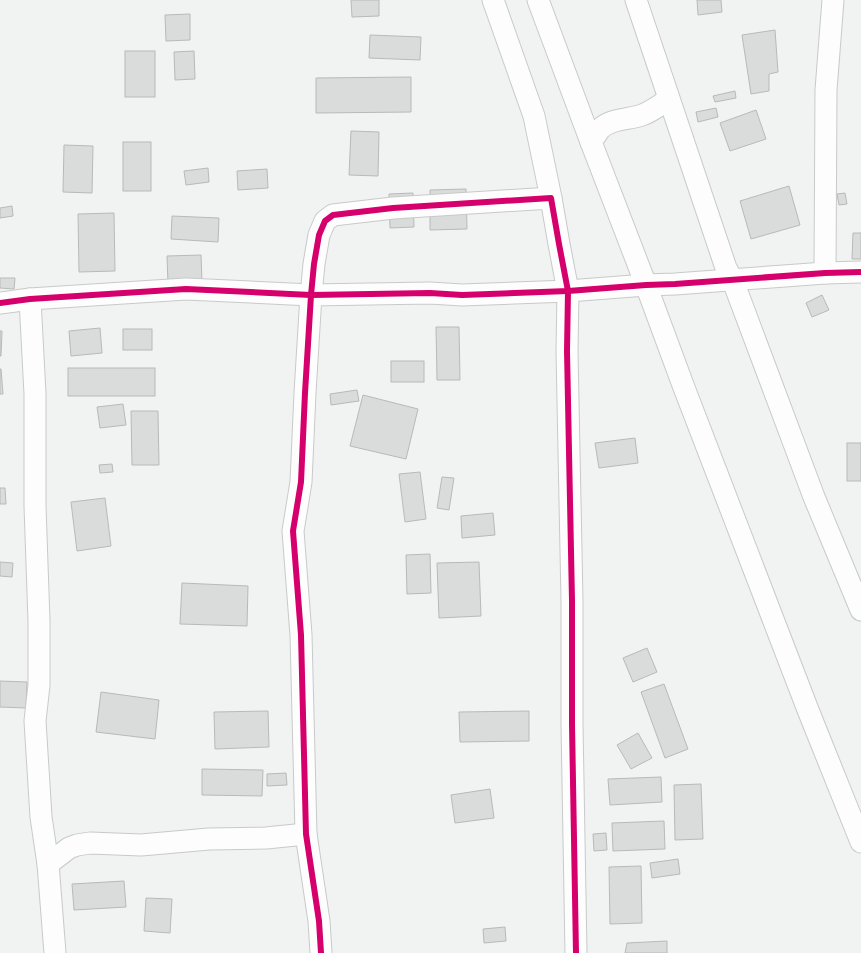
<svg xmlns="http://www.w3.org/2000/svg" width="861" height="953" viewBox="0 0 861 953" font-family="'Sofia Sans Condensed',sans-serif">
<rect width="100%" height="100%" fill="#f0f3f1"/>
<!-- building -->
<g fill="#dadcdb" stroke="#b8bab9">
<path d="M351,0H379V16L352,17Z"/>
<path d="M697,0H721L722,12L698,15Z"/>
<path d="M190,14V40L166,41L165,15Z"/>
<path d="M775,30L778,72L769,74V91L751,94L742,35Z"/>
<path d="M370,35L421,37L420,60L369,58Z"/>
<rect x="125" y="51" width="30" height="46"/>
<path d="M194,51L195,79L175,80L174,52Z"/>
<path d="M411,77V112L316,113V78Z"/>
<path d="M735,91L736,98L715,102L713,96Z"/>
<path d="M716,108L718,117L698,122L696,112Z"/>
<path d="M756,110L766,139L730,151L720,123Z"/>
<path d="M351,131L379,132L378,176L349,175Z"/>
<rect x="123" y="142" width="28" height="49"/>
<path d="M64,145L93,146L92,193L63,192Z"/>
<path d="M208,168L209,182L186,185L184,171Z"/>
<path d="M267,169L268,188L238,190L237,171Z"/>
<path d="M789,186L800,225L751,239L740,201Z"/>
<path d="M466,189L467,229L430,230V190Z"/>
<path d="M413,193L414,227L390,228L389,194Z"/>
<path d="M845,193L847,204L839,205L837,194Z"/>
<path d="M12,206L13,216L0,218V208Z"/>
<path d="M114,213L115,271L79,272L78,214Z"/>
<path d="M172,216L219,218L218,242L171,239Z"/>
<path d="M853,233H861V259H852Z"/>
<path d="M201,255L202,282L168,284L167,256Z"/>
<path d="M0,278H15L14,289L0,288Z"/>
<path d="M822,295L829,310L812,317L806,303Z"/>
<path d="M436,327H459L460,380H437Z"/>
<path d="M100,328L102,353L71,356L69,331Z"/>
<rect x="123" y="329" width="29" height="21"/>
<path d="M0,331H2L1,356H0Z"/>
<rect x="391" y="361" width="33" height="21"/>
<rect x="68" y="368" width="87" height="28"/>
<path d="M0,369H1L3,394H0Z"/>
<path d="M357,390L359,401L331,405L330,394Z"/>
<path d="M363,395L418,409L406,459L350,446Z"/>
<path d="M123,404L126,425L100,428L97,407Z"/>
<path d="M131,411H158L159,465H132Z"/>
<path d="M635,438L638,463L599,468L595,443Z"/>
<rect x="847" y="443" width="14" height="38"/>
<path d="M112,464L113,472L100,473L99,465Z"/>
<path d="M420,472L426,519L405,522L399,474Z"/>
<path d="M442,477L454,478L449,510L437,508Z"/>
<path d="M0,488H5L6,504H0Z"/>
<path d="M105,498L111,546L77,551L71,502Z"/>
<path d="M493,513L495,535L462,538L461,516Z"/>
<path d="M430,554L431,593L407,594L406,555Z"/>
<path d="M0,562L13,563L12,577L0,576Z"/>
<path d="M479,562L481,616L439,618L437,563Z"/>
<path d="M182,583L248,586L247,626L180,624Z"/>
<path d="M647,648L657,672L633,682L623,658Z"/>
<path d="M0,681L27,682L26,708L0,707Z"/>
<path d="M664,684L688,749L665,758L641,692Z"/>
<path d="M101,692L159,700L155,739L96,732Z"/>
<path d="M268,711L269,747L215,749L214,712Z"/>
<path d="M529,711V741L460,742L459,712Z"/>
<path d="M638,733L652,758L631,769L617,745Z"/>
<path d="M202,769L263,770L262,796L202,795Z"/>
<path d="M286,773L287,785L267,786V774Z"/>
<path d="M661,777L662,802L610,805L608,779Z"/>
<path d="M701,784L703,839L675,840L674,785Z"/>
<path d="M490,789L494,818L455,823L451,795Z"/>
<path d="M664,821L665,849L613,851L612,823Z"/>
<path d="M606,833L607,850L594,851L593,834Z"/>
<path d="M678,859L680,874L652,878L650,863Z"/>
<path d="M641,866L642,923L610,924L609,867Z"/>
<path d="M124,881L126,907L74,910L72,884Z"/>
<path d="M146,898L172,899L170,933L144,931Z"/>
<path d="M505,927L506,941L484,943L483,929Z"/>
<path d="M667,941V953H625L627,943Z"/>
</g>
<g fill="none" stroke-linecap="round" stroke-linejoin="round">
<defs>
<g id="street">
<path d="M493,0L534,116L551,198"/>
<path d="M538,0L591,142L646,285L683,385L808,710L861,842"/>
<path d="M636,0L726,268L733,281L814,497L861,610"/>
<path d="M591,142C594,138 597,133 600,129C612,118 628,120 642,115C651,112 660,105 669,99"/>
<path d="M825,273L826,90L833,0"/>
<path d="M30,299L35,394V506L39,621V685L35,721L41,817L48,864L55,953"/>
<path d="M0,303L30,299L186,289L311,295L314,264L319,235L325,221L333,215L393,208L551,198L559,244L568,291L567,351L572,601V724L576,953"/>
<path d="M48,864L69,848L77,845L90,843L141,845L209,839L266,838L306,834"/>
<path d="M321,953L319,921L306,834L301,635L293,531L301,482L305,393L311,295L430,293L462,295L568,291L646,285L675,284L825,273L861,272"/>
</g>
</defs>
<!-- street casing -->
<use href="#street" stroke="#c8cac9" stroke-width="23"/>
<!-- street -->
<use href="#street" stroke="#fdfdfd" stroke-width="21"/>
<defs>
<g id="cycleway">
<path d="M0,303L30,299L186,289L311,295L314,264L319,235L325,221L333,215L393,208L551,198L559,244L568,291L567,351L572,601V724L576,953"/>
<path d="M321,953L319,921L306,834L301,635L293,531L301,482L305,393L311,295L430,293L462,295L568,291L646,285L675,284L825,273L861,272"/>
</g>
</defs>
<!-- cycleway casing -->
<use href="#cycleway" stroke="#fff" stroke-width="8"/>
<!-- cycleway -->
<use href="#cycleway" stroke="#d6006c" stroke-width="6"/>
</g>
</svg>
